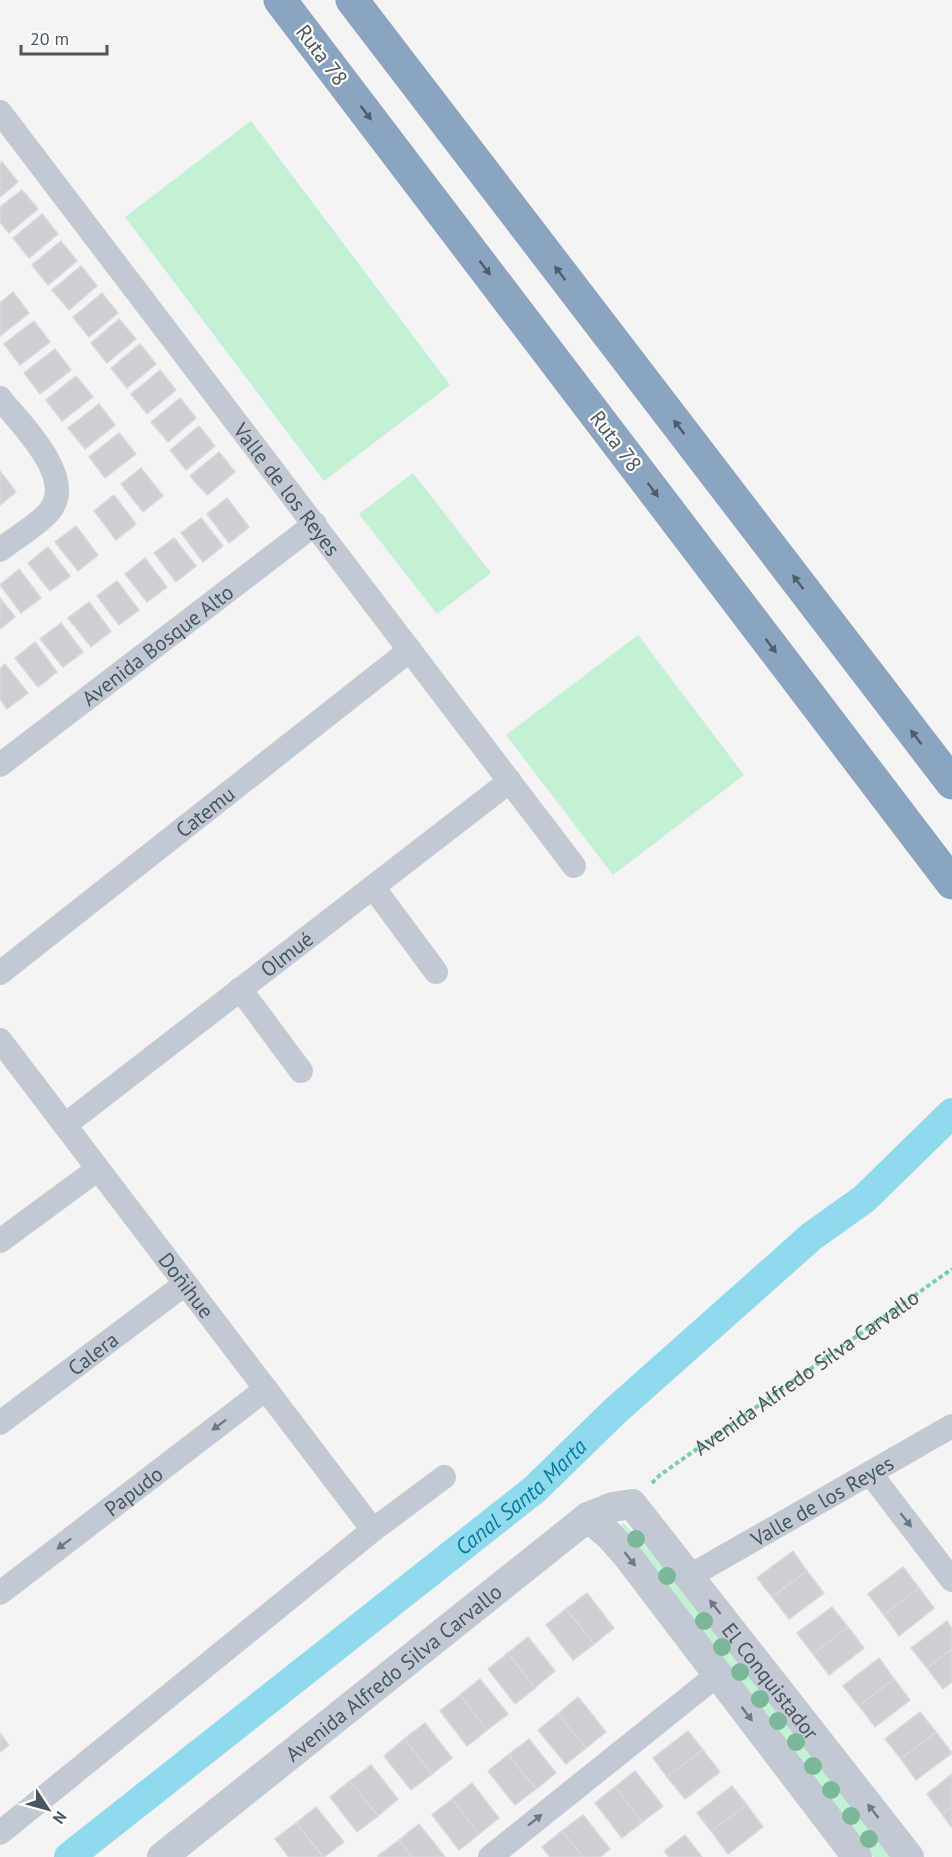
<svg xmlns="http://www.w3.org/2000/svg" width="952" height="1857" viewBox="0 0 952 1857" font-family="'PT Sans',sans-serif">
<rect width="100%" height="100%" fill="#f5f3f3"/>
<!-- green -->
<g fill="#c3f1d5">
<path d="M251,121L450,385L324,481L125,217Z"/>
<path d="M413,473L491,573L437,614L359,514Z"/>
<path d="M638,635L744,775L613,875L506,735Z"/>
<path d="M624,1523L682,1587L892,1857H874L623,1532L621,1525Z"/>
</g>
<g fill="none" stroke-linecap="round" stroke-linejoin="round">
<!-- canal -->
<path stroke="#90daee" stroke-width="30" id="s1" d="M69,1857L535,1489L614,1412L812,1236L864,1199L952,1113"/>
</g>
<!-- building -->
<g fill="#cdcfd5" stroke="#d7d9de" stroke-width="1.5">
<path d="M2,162L18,182L0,197V164Z"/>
<path d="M22,190L38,209L9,233L0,222V207Z"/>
<path d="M42,214L58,234L29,258L13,238Z"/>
<path d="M61,241L77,261L48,285L32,265Z"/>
<path d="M81,266L97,286L69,310L52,290Z"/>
<path d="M13,292L29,313L0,336V303Z"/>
<path d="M102,293L118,313L89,337L73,317Z"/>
<path d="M119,319L136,339L107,363L91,343Z"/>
<path d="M34,321L50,342L20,365L4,344Z"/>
<path d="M140,344L156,364L127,388L111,368Z"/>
<path d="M55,349L71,370L40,394L24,373Z"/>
<path d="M160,370L176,390L147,414L131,394Z"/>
<path d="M76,376L93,397L62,421L46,400Z"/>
<path d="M180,398L196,418L168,442L151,422Z"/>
<path d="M99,404L115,425L85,449L68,428Z"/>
<path d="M199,426L215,446L186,470L170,450Z"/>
<path d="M119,433L136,454L105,478L89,457Z"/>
<path d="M219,452L235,472L207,495L190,476Z"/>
<path d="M141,468L163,496L143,512L121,484Z"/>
<path d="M0,471L16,492L0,505Z"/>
<path d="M114,495L136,524L116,540L94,511Z"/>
<path d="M227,498L249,527L229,543L207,514Z"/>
<path d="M201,518L223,546L203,562L181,533Z"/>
<path d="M76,526L98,555L78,571L55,542Z"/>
<path d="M174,538L196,566L176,582L154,553Z"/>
<path d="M48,547L70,576L50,591L28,563Z"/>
<path d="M145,558L167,587L147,602L125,574Z"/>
<path d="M19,569L41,598L21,613L0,585Z"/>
<path d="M117,581L139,610L119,625L97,596Z"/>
<path d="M0,598L15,617L0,629Z"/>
<path d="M89,602L111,631L91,647L68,618Z"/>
<path d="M61,623L83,652L63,667L40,639Z"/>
<path d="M35,642L57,672L38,687L15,658Z"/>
<path d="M5,664L28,693L7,709L0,699V669Z"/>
<path d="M793,1551L807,1571L772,1597L757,1578Z"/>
<path d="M903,1567L919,1588L884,1615L868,1594Z"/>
<path d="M807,1571L824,1593L789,1619L772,1597Z"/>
<path d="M919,1588L934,1608L899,1636L884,1615Z"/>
<path d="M587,1593L614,1628L594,1644L566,1609Z"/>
<path d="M832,1607L848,1627L813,1654L797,1633Z"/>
<path d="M566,1609L594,1644L573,1660L546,1625Z"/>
<path d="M947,1621L952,1628V1649L927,1668L911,1648Z"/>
<path d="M848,1627L864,1648L829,1675L813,1654Z"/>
<path d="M528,1637L555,1671L535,1688L508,1653Z"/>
<path d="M952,1649V1682L943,1689L927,1668Z"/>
<path d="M508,1653L535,1688L515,1704L488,1669Z"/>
<path d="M879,1658L894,1679L859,1706L843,1686Z"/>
<path d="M480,1679L508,1714L487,1730L460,1695Z"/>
<path d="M894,1679L910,1700L875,1727L859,1706Z"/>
<path d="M460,1695L487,1730L467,1746L440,1711Z"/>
<path d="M578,1697L606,1732L586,1748L558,1714Z"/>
<path d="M920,1712L936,1732L901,1759L885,1739Z"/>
<path d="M558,1714L586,1748L566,1764L538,1730Z"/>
<path d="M425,1723L452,1758L432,1774L404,1739Z"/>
<path d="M688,1731L703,1750L667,1777L653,1758Z"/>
<path d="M936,1732L952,1753L916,1780L901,1759Z"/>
<path d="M0,1733L9,1745L0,1752Z"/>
<path d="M404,1739L432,1774L411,1790L384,1756Z"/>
<path d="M529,1739L556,1773L536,1789L508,1755Z"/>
<path d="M703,1750L720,1772L685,1799L667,1777Z"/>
<path d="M508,1755L536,1789L515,1805L488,1771Z"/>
<path d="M371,1765L398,1799L378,1816L350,1781Z"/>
<path d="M635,1771L663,1806L642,1822L615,1787Z"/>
<path d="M952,1774V1807L942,1814L927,1794Z"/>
<path d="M350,1781L378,1816L357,1832L330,1797Z"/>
<path d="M472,1783L499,1818L479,1834L452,1799Z"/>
<path d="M732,1786L747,1805L711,1831L697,1813Z"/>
<path d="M615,1787L642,1822L622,1838L595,1803Z"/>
<path d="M452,1799L479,1834L459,1850L432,1815Z"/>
<path d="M747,1805L763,1827L728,1854L711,1831Z"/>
<path d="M316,1807L344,1842L324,1857L296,1823Z"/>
<path d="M952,1807V1828L942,1814Z"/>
<path d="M583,1815L610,1849L600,1857H583L562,1831Z"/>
<path d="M296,1823L323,1857H289L275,1839Z"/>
<path d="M419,1824L445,1857H412L399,1840Z"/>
<path d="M562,1831L583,1857H550L542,1847Z"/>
<path d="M685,1835L702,1857H669L664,1851Z"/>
<path d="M399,1840L412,1857H379L378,1856Z"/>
</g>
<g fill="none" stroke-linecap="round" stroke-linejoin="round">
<!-- path -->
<path stroke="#7ad0a6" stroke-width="4" stroke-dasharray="4.5 3" stroke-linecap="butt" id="s2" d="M652,1483L660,1475L952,1269"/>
<!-- minor -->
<g stroke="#c1cad2" stroke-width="24">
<path id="s3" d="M0,112L574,866"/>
<path d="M0,398C21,425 79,479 48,513C35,527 15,538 0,550"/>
<path id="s4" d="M0,765L315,524"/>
<path d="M373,887L436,972"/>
<path id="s5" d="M0,973L410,650"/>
<path d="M240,989L301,1071"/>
<path id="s6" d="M0,1040L373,1530"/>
<path id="s7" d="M65,1125L510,781"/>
<path d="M0,1241L98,1169"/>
<path id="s8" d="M0,1423L185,1284"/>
<path d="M870,1473L952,1580"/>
<path id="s9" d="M690,1576L952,1426"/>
<path id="s10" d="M0,1593L266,1389"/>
<path d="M0,1833L373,1530L444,1477"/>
<path d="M490,1857L717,1675"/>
</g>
<!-- tertiary -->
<g stroke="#c1cad2" stroke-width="30">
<path d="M588,1517L609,1535L626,1554L857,1857"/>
<path id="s11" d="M162,1857L588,1517L613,1507L632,1504L909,1857"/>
</g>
<!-- motorway -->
<g stroke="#8ba5c1" stroke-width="33">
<path d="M280,0L952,883"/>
<path d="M352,0L952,783"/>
</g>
</g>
<!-- trees -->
<g fill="#7bb799">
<circle cx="636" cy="1539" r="9"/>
<circle cx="667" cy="1576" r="9"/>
<circle cx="704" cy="1621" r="9"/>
<circle cx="722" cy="1647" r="9"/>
<circle cx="740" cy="1672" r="9"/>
<circle cx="760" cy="1699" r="9"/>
<circle cx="778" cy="1721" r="9"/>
<circle cx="796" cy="1742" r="9"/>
<circle cx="813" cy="1766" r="9"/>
<circle cx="831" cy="1790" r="9"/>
<circle cx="851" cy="1816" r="9"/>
<circle cx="869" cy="1839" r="9"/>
</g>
<!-- one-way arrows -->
<defs><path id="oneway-solid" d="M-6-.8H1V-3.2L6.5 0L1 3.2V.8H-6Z" transform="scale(1.5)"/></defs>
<g fill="#505e6b">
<use href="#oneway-solid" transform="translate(366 113) rotate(53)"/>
<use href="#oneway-solid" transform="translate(485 268) rotate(53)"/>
<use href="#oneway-solid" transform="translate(560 273) rotate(-127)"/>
<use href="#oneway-solid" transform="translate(679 427) rotate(-127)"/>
<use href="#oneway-solid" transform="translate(653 490) rotate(53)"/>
<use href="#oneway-solid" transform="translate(798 582) rotate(-127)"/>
<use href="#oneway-solid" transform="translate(771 646) rotate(53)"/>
<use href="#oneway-solid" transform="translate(916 737) rotate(-127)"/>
</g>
<g fill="#6e7983">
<use href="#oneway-solid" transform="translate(219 1425) rotate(143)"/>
<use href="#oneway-solid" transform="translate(906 1520) rotate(52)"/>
<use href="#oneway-solid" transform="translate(64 1544) rotate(143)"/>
<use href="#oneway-solid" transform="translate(630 1559) rotate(52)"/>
<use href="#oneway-solid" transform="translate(715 1607) rotate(-128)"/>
<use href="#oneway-solid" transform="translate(747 1714) rotate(53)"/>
<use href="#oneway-solid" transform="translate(873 1811) rotate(-128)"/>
<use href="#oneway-solid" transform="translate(535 1820) rotate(-39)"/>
</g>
<g text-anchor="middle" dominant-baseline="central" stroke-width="4.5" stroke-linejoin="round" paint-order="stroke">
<!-- street labels -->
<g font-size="21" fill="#4a5661" stroke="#fff">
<text transform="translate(322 55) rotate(53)">Ruta 78</text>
<text transform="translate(616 441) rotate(53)">Ruta 78</text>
<text stroke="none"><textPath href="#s3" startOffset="474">Valle de los Reyes</textPath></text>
<text stroke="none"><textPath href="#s4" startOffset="198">Avenida Bosque Alto</textPath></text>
<text stroke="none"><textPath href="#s5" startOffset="261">Catemu</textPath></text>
<text stroke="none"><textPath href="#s7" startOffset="280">Olmué</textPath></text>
<text stroke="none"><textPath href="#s6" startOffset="308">Doñihue</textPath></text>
<text stroke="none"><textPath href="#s8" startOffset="116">Calera</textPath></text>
<text stroke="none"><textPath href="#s2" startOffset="190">Avenida Alfredo Silva Carvallo</textPath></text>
<text stroke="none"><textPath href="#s10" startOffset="168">Papudo</textPath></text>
<text stroke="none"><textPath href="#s9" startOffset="152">Valle de los Reyes</textPath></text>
<text stroke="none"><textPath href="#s11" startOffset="296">Avenida Alfredo Silva Carvallo</textPath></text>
<text stroke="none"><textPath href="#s11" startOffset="816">El Conquistador</textPath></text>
</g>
<!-- water labels -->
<g font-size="22" font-style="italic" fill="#0c7c9b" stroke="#fff">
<text stroke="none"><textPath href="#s1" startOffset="578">Canal Santa Marta</textPath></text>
</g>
</g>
<!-- north arrow -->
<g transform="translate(48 1809) rotate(126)" stroke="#ffffff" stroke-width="4.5" paint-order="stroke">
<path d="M0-4.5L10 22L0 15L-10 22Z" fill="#4a5661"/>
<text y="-9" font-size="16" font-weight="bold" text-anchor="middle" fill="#4a5661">N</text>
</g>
<!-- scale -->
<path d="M21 45v9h86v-9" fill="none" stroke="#4a5661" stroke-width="3"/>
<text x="30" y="45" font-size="18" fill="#4a5661" stroke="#ffffff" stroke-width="4.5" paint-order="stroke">20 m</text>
</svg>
